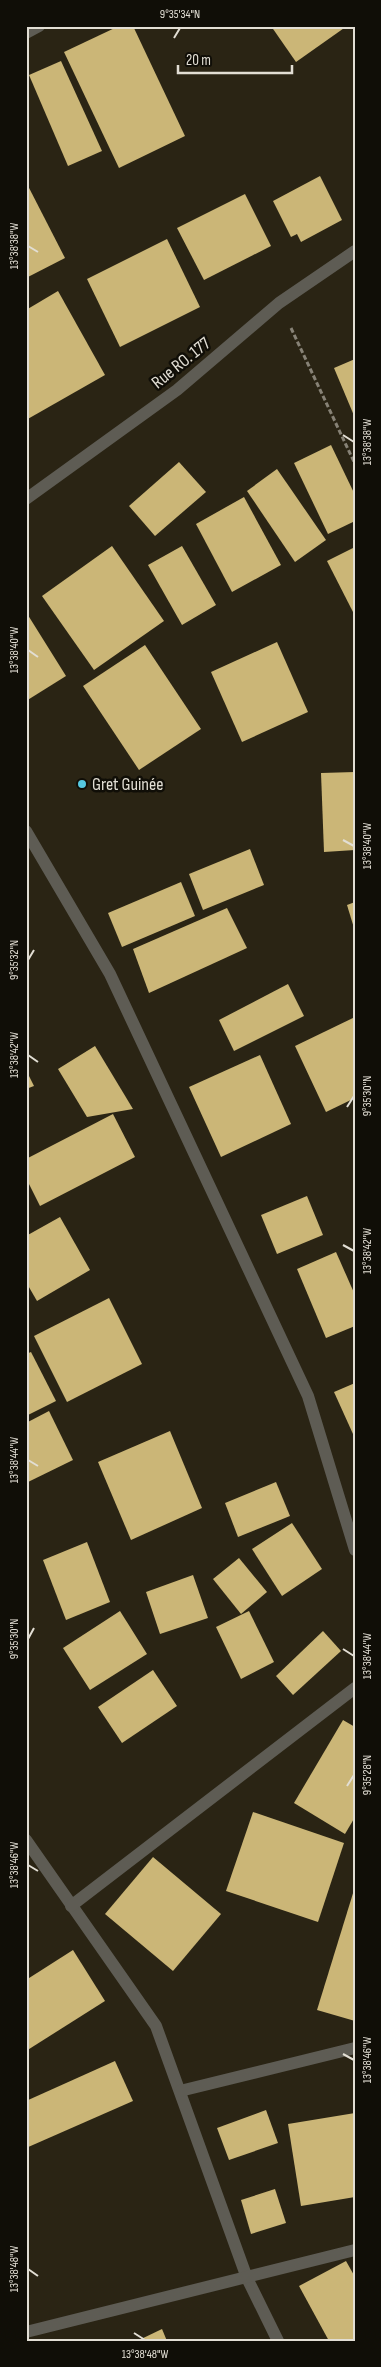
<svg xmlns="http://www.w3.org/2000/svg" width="381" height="2367" viewBox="0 0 381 2367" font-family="'Sofia Sans Condensed',sans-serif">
<rect width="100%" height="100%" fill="#2a2414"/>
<!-- building -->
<g fill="#cbb677">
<path d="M119,26H133L185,136L119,168L64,52Z"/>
<path d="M271,26H347L296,62Z"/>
<path d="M61,61L102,151L68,166L29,75Z"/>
<path d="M320,176L342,220L301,242L297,234L291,237L273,201Z"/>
<path d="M26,182L65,258L26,278Z"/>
<path d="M245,194L271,246L204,280L177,228Z"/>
<path d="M167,239L200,307L120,347L87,279Z"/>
<path d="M58,291L105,375L26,420V310Z"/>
<path d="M355,359V418L334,368Z"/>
<path d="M331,445L355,495V521L328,534L294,463Z"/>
<path d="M179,462L206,492L155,536L129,506Z"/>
<path d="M277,469L326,540L295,562L247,491Z"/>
<path d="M244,497L281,565L232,592L196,524Z"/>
<path d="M112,546L164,621L94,670L42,596Z"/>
<path d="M182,546L216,605L182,625L148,565Z"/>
<path d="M355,547V611L353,612L327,561Z"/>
<path d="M26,612L66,676L26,701Z"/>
<path d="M277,642L308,712L242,742L211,672Z"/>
<path d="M145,645L201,729L139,770L83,686Z"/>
<path d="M355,772V850L324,852L321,773Z"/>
<path d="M250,849L264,885L203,910L189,874Z"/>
<path d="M181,882L195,916L122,947L108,913Z"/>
<path d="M355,902V928H354L347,905Z"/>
<path d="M227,908L247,948L149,993L133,949Z"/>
<path d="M288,984L304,1016L234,1051L219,1020Z"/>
<path d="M355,1017V1098L326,1112L295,1046Z"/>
<path d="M95,1046L133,1109L87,1117L58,1069Z"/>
<path d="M260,1055L291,1124L221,1157L189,1087Z"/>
<path d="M26,1070L34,1086L26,1089Z"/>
<path d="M113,1114L135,1157L40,1206L26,1178V1159Z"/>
<path d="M307,1196L323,1235L277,1254L261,1215Z"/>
<path d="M60,1217L90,1270L37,1301L26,1282V1236Z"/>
<path d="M336,1252L355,1295V1326L326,1338L297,1269Z"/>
<path d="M109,1298L142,1364L67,1402L34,1336Z"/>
<path d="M31,1352L56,1401L26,1416V1354Z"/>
<path d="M355,1383V1433L353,1434L334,1392Z"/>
<path d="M49,1411L73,1460L26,1483V1423Z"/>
<path d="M170,1431L202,1508L131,1540L98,1462Z"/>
<path d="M276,1482L290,1516L238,1537L225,1503Z"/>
<path d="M292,1523L322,1569L282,1596L252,1549Z"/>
<path d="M87,1542L110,1602L66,1620L43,1560Z"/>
<path d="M239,1558L267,1592L241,1614L213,1579Z"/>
<path d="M193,1575L208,1618L160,1634L146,1592Z"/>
<path d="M120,1611L147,1654L90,1690L63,1648Z"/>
<path d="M249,1611L274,1662L241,1679L216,1627Z"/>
<path d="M323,1631L341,1651L293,1695L276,1676Z"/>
<path d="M153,1670L177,1706L122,1743L98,1707Z"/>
<path d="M343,1720L355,1727V1817L345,1834L294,1803Z"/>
<path d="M253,1812L344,1843L318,1922L226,1891Z"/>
<path d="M153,1857L221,1914L173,1971L105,1914Z"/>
<path d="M354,1890H355V2021L317,2010Z"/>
<path d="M73,1950L105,2001L26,2051V1980Z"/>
<path d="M115,2061L133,2101L26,2148V2101Z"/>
<path d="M266,2110L278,2143L229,2160L217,2128Z"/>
<path d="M355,2113V2197L301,2206L288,2124Z"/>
<path d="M275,2189L286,2223L251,2234L241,2200Z"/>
<path d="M346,2261L355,2277V2341H329L299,2286Z"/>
<path d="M162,2329L167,2341H137Z"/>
</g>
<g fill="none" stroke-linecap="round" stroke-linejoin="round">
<!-- path -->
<path stroke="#878276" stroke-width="3" stroke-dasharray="5 2.5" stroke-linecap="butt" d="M291,328L355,464"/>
<!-- minor -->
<g stroke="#5e5c54" stroke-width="12">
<path d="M26,33L39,26"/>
<path d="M26,499L177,390L279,303L355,251"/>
<path d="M26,831L110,974L308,1396L355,1550"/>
<path d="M26,1840L156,2026L247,2278L278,2341"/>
<path d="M71,1906L355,1688"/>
<path d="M180,2091L355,2048"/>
<path d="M26,2332L355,2250"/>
</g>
</g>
<!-- ticks -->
<path fill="none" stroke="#e2ded4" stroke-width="2" d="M174,38L180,28M28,246L38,252M343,435L354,442M28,650L38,657M343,840L354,846M28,960L34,950M28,1055L38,1062M347,1107L354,1096M343,1245L354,1251M28,1460L38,1466M28,1639L34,1628M343,1649L354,1656M347,1786L354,1775M28,1865L38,1871M343,2054L354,2060M28,2269L38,2276M134,2333L145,2340"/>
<!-- markers -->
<circle fill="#56c9e1" stroke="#100e07" stroke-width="2" cx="82" cy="784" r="5"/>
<g text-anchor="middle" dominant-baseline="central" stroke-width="5" stroke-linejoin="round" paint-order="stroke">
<!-- street labels -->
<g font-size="18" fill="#e2ded4" stroke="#100e07">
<text transform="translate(181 363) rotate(-39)">Rue RO. 177</text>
</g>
<!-- poi labels -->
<g font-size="18" fill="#e2ded4" stroke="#100e07" text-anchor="start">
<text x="92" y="784">Gret Guinée</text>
</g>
</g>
<!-- border -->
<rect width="381" height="2367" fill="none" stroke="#100e07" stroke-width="55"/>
<!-- scale -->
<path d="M178 65v8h114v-8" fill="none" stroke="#e2ded4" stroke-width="2.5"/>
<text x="186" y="65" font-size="15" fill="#e2ded4" stroke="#100e07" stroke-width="4" paint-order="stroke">20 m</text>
<rect x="28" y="28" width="326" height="2312" fill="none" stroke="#e2ded4" stroke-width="2"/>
<g font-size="12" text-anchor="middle" fill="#e2ded4">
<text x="180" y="18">9°35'34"N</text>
<text transform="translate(14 246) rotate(-90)" y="4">13°38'38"W</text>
<text transform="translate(367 442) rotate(-90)" y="4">13°38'38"W</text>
<text transform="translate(14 650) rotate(-90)" y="4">13°38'40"W</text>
<text transform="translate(367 846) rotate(-90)" y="4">13°38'40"W</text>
<text transform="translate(14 960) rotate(-90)" y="4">9°35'32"N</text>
<text transform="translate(14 1055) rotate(-90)" y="4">13°38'42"W</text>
<text transform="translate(367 1096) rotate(-90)" y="4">9°35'30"N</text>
<text transform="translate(367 1251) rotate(-90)" y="4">13°38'42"W</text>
<text transform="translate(14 1460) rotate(-90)" y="4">13°38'44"W</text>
<text transform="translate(14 1639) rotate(-90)" y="4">9°35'30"N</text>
<text transform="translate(367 1656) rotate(-90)" y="4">13°38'44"W</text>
<text transform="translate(367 1775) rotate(-90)" y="4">9°35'28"N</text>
<text transform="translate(14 1865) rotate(-90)" y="4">13°38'46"W</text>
<text transform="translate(367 2060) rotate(-90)" y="4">13°38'46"W</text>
<text transform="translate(14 2269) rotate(-90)" y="4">13°38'48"W</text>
<text x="145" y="2358">13°38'48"W</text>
</g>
</svg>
